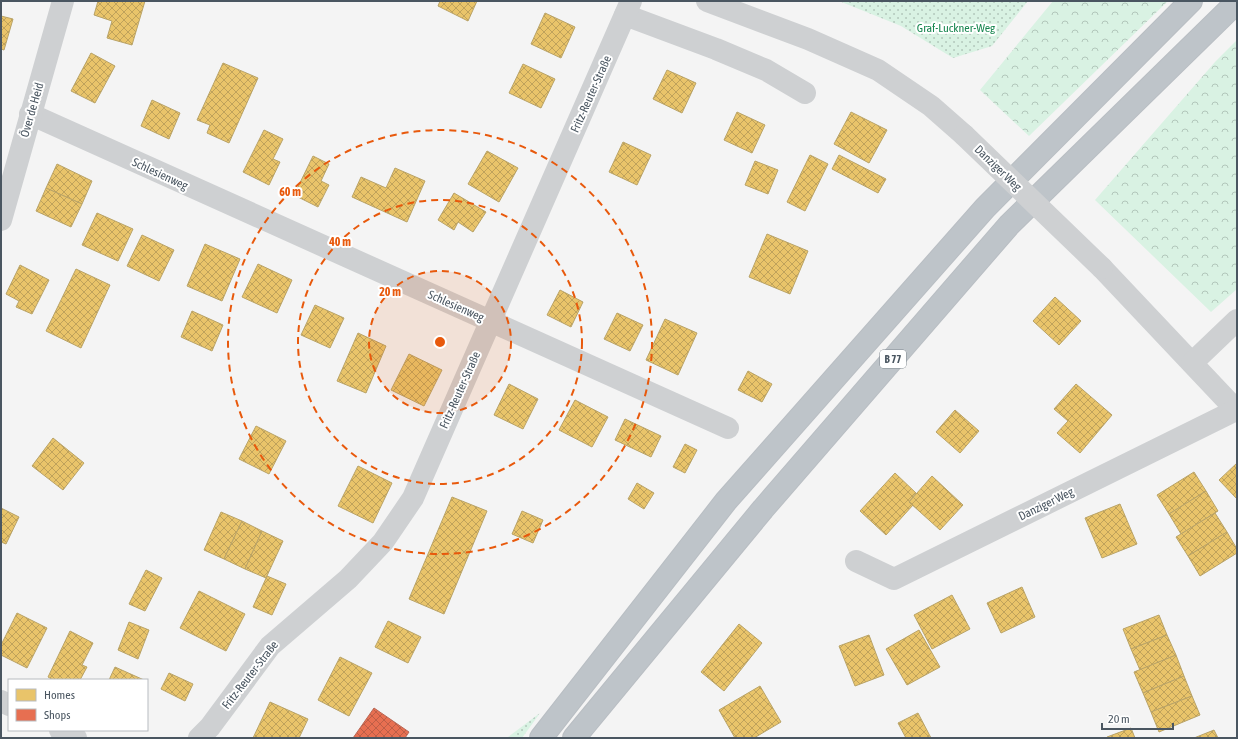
<svg xmlns="http://www.w3.org/2000/svg" width="1238" height="739" viewBox="0 0 1238 739" font-family="'Asap Condensed',sans-serif">
<defs>
<pattern id="grass-dots" width="8" height="8" patternUnits="userSpaceOnUse"><rect width="8" height="8" fill="#d9f2e3"/><path d="M2 2h.1M6 6h.1" fill="none" stroke="#b2c7bb" stroke-width="1.8" stroke-linecap="round"/></pattern>
<pattern id="forest-crowns" width="20" height="18" patternUnits="userSpaceOnUse"><rect width="20" height="18" fill="#d9f2e3"/><path d="M2 6a3 3 0 1 1 6 0M12 15a3 3 0 1 1 6 0" fill="none" stroke="#b2c7bb"/></pattern>
<pattern id="homes-cross-hatch" width="8" height="8" patternUnits="userSpaceOnUse"><rect width="8" height="8" fill="#e9c46a"/><path d="M0 0l8 8M0 8l8-8" fill="none" stroke="#bfa25b"/></pattern>
<pattern id="shops-cross-hatch" width="8" height="8" patternUnits="userSpaceOnUse"><rect width="8" height="8" fill="#e76f51"/><path d="M0 0l8 8M0 8l8-8" fill="none" stroke="#bd5e47"/></pattern>
</defs>
<rect width="100%" height="100%" fill="#f4f4f4"/>
<!-- grass -->
<g fill="url(#grass-dots)">
<path d="M839,1H1028L992,46L953,58L901,26Z"/>
<path d="M540,713L522,738H507L508,737Z"/>
</g>
<!-- forest -->
<g fill="url(#forest-crowns)">
<path d="M1053,1H1168L1029,136L980,90Z"/>
<path d="M1237,40V289L1211,312L1095,200L1215,62Z"/>
</g>
<!-- homes -->
<g fill="url(#homes-cross-hatch)" stroke="#b9a367">
<path d="M98,1H145L132,45L107,38L112,21L94,15Z"/>
<path d="M440,1H477L468,21L438,6Z"/>
<path d="M545,13L575,27L561,58L531,44Z"/>
<path d="M1,16L13,19L4,50L1,49Z"/>
<path d="M91,53L115,66L95,103L71,91Z"/>
<path d="M223,63L258,78L229,143L207,133L210,125L197,120Z"/>
<path d="M523,64L555,79L541,108L509,93Z"/>
<path d="M667,70L696,83L682,113L653,99Z"/>
<path d="M152,100L180,113L169,139L141,126Z"/>
<path d="M737,112L765,125L752,153L724,140Z"/>
<path d="M851,112L887,130L869,163L834,144Z"/>
<path d="M264,130L283,139L273,159L280,162L269,185L243,172Z"/>
<path d="M623,142L651,155L637,185L609,172Z"/>
<path d="M487,151L518,168L499,202L468,184Z"/>
<path d="M810,155L828,164L805,211L787,202Z"/>
<path d="M839,155L886,179L878,193L832,169Z"/>
<path d="M313,156L329,164L321,181L329,185L318,207L294,195Z"/>
<path d="M755,161L778,170L768,194L745,185Z"/>
<path d="M57,164L92,181L82,204L46,188Z"/>
<path d="M395,168L425,181L407,222L352,197L361,177L386,188Z"/>
<path d="M46,188L82,204L71,227L36,211Z"/>
<path d="M454,193L486,212L473,232L458,222L454,230L438,220Z"/>
<path d="M97,213L133,229L118,261L82,245Z"/>
<path d="M767,234L808,251L790,294L749,277Z"/>
<path d="M142,235L174,250L159,281L127,266Z"/>
<path d="M205,244L240,259L222,301L187,286Z"/>
<path d="M258,264L292,280L277,313L242,297Z"/>
<path d="M20,265L49,280L32,314L16,307L19,301L6,294Z"/>
<path d="M76,269L110,285L81,348L46,331Z"/>
<path d="M560,290L583,302L571,327L547,315Z"/>
<path d="M1055,297L1081,321L1059,345L1033,321Z"/>
<path d="M315,305L344,318L330,348L301,335Z"/>
<path d="M192,311L223,325L212,351L181,337Z"/>
<path d="M617,313L643,325L630,351L604,339Z"/>
<path d="M665,319L697,333L678,375L646,360Z"/>
<path d="M358,333L386,346L366,393L337,381Z"/>
<path d="M409,354L442,370L424,406L391,390Z"/>
<path d="M748,371L772,384L762,402L738,390Z"/>
<path d="M509,384L538,399L523,429L494,415Z"/>
<path d="M1076,384L1112,415L1080,453L1057,433L1068,421L1054,409Z"/>
<path d="M575,400L608,417L592,447L559,430Z"/>
<path d="M955,410L979,431L960,453L936,432Z"/>
<path d="M625,419L661,436L651,457L615,440Z"/>
<path d="M256,426L286,441L269,474L239,459Z"/>
<path d="M53,438L84,463L63,490L32,466Z"/>
<path d="M685,444L697,450L685,473L673,467Z"/>
<path d="M1237,463V499L1219,480Z"/>
<path d="M358,466L392,483L373,523L338,506Z"/>
<path d="M1194,472L1206,491L1169,514L1157,495Z"/>
<path d="M895,473L916,493L909,502L913,505L886,535L860,511Z"/>
<path d="M932,476L963,505L940,530L909,502Z"/>
<path d="M637,483L654,493L644,509L628,499Z"/>
<path d="M1206,491L1218,511L1181,534L1169,514Z"/>
<path d="M452,497L487,511L444,614L409,599Z"/>
<path d="M1120,504L1137,544L1102,558L1085,518Z"/>
<path d="M1,508L19,517L6,544L1,542Z"/>
<path d="M522,511L543,520L533,543L512,534Z"/>
<path d="M221,512L242,521L224,559L204,550Z"/>
<path d="M1215,513L1227,532L1188,556L1176,537Z"/>
<path d="M242,521L262,531L245,569L224,559Z"/>
<path d="M262,531L283,541L266,578L245,569Z"/>
<path d="M1227,532L1237,549V553L1200,576L1188,556Z"/>
<path d="M146,570L162,578L145,611L129,604Z"/>
<path d="M267,576L286,584L272,615L253,607Z"/>
<path d="M1022,587L1035,617L1001,633L987,603Z"/>
<path d="M199,591L245,614L226,651L180,628Z"/>
<path d="M952,595L970,629L932,649L914,615Z"/>
<path d="M17,613L47,628L27,668L1,655V645Z"/>
<path d="M1159,615L1167,635L1131,649L1123,629Z"/>
<path d="M388,621L421,637L408,663L375,647Z"/>
<path d="M129,622L149,630L138,659L118,650Z"/>
<path d="M739,624L762,643L724,691L701,672Z"/>
<path d="M919,630L940,667L907,685L886,649Z"/>
<path d="M70,631L93,643L82,665L87,667L80,680H53L48,677Z"/>
<path d="M869,635L884,675L855,686L839,646Z"/>
<path d="M1167,635L1176,655L1140,670L1131,649Z"/>
<path d="M1176,655L1184,676L1143,693L1134,672Z"/>
<path d="M340,657L372,673L349,716L318,700Z"/>
<path d="M115,667L144,680H109Z"/>
<path d="M169,673L193,684L185,701L161,689Z"/>
<path d="M1184,676L1192,696L1151,712L1143,693Z"/>
<path d="M760,686L781,722L754,738H735L719,710Z"/>
<path d="M1192,696L1200,715L1159,732L1151,712Z"/>
<path d="M270,702L308,719L299,738H253Z"/>
<path d="M918,713L931,738H906L898,723Z"/>
<path d="M1131,728L1135,738H1108L1107,737Z"/>
<path d="M1214,730L1218,738H1194Z"/>
</g>
<!-- shops -->
<path fill="url(#shops-cross-hatch)" stroke="#b86856" d="M374,708L409,732L405,738H353Z"/>
<g fill="none" stroke-linecap="round" stroke-linejoin="round">
<defs>
<g id="highway">
<path d="M541,738L726,501L985,208L1191,1"/>
<path d="M574,738L763,509L1009,225L1237,2"/>
</g>
</defs>
<!-- highway casing -->
<use href="#highway" stroke="#b9bec3" stroke-width="24"/>
<!-- minor -->
<g stroke="#ced0d2" stroke-width="22">
<path d="M707,1L808,39L878,70L931,106L964,135"/>
<path d="M625,15L716,49L766,70L805,93"/>
<path d="M30,114L728,428"/>
<path d="M1,220L63,1"/>
<path d="M1102,268L1237,411"/>
<path d="M1192,363L1237,320"/>
<path d="M856,561L894,579L1236,410"/>
<path d="M1,701L9,705"/>
<path d="M60,730L76,738"/>
<path d="M199,738L210,727L270,646L348,579L383,542L413,498L631,1"/>
</g>
<!-- highway -->
<use href="#highway" stroke="#bec4c9" stroke-width="22"/>
<!-- minor-bridge -->
<path stroke="#ced0d2" stroke-width="22" d="M964,135L1102,268"/>
</g>
<!-- distance rings -->
<circle cx="440" cy="342" r="71" fill="#e8590c" fill-opacity=".12"/>
<g fill="none" stroke="#e8590c" stroke-width="2" stroke-dasharray="7 5">
<circle cx="440" cy="342" r="71"/>
<circle cx="440" cy="342" r="142"/>
<circle cx="440" cy="342" r="212"/>
</g>
<g text-anchor="middle" dominant-baseline="central" stroke-width="4" stroke-linejoin="round" paint-order="stroke">
<!-- shield labels -->
<rect fill="#fff" stroke="#808990" stroke-width="1" x="880" y="350" width="26" height="18" rx="3"/>
<g font-size="11" font-weight="bold" fill="#4a5661">
<text x="893" y="359">B 77</text>
</g>
<!-- park labels -->
<g font-size="12" fill="#17864f" stroke="#fff">
<text x="956" y="28">Graf-Luckner-Weg</text>
</g>
<!-- street labels -->
<g font-size="12" fill="#4a5661" stroke="#fff">
<text transform="translate(591 94) rotate(-66)">Fritz-Reuter-Straße</text>
<text transform="translate(32 110) rotate(-74)">Över de Heid</text>
<text transform="translate(998 168) rotate(44)">Danziger Weg</text>
<text transform="translate(160 174) rotate(25)">Schlesienweg</text>
<text transform="translate(456 306) rotate(24)">Schlesienweg</text>
<text transform="translate(460 390) rotate(-66)">Fritz-Reuter-Straße</text>
<text transform="translate(1046 504) rotate(-26)">Danziger Weg</text>
<text transform="translate(250 675) rotate(-52)">Fritz-Reuter-Straße</text>
</g>
</g>
<circle cx="440" cy="342" r="6" fill="#e8590c" stroke="#fff" stroke-width="2"/>
<g font-size="12" text-anchor="middle" font-weight="bold" fill="#e8590c" stroke="#fff" stroke-width="4" stroke-linejoin="round" paint-order="stroke">
<text x="290" y="196">60 m</text>
<text x="340" y="246">40 m</text>
<text x="390" y="296">20 m</text>
</g>
<!-- border -->
<rect width="1238" height="739" fill="none" stroke="#4a5661" stroke-width="4"/>
<!-- legend -->
<rect x="8" y="679" width="140" height="52" fill="#ffffff" stroke="#b7bbc0"/>
<rect x="16" y="689" width="20" height="12" fill="#e9c46a" stroke="#b7bbc0"/>
<text x="44" y="699" font-size="12" fill="#4a5661">Homes</text>
<rect x="16" y="709" width="20" height="12" fill="#e76f51" stroke="#b7bbc0"/>
<text x="44" y="719" font-size="12" fill="#4a5661">Shops</text>
<!-- scale -->
<path d="M1102 723v6h71v-6" fill="none" stroke="#4a5661" stroke-width="2"/>
<text x="1108" y="723" font-size="12" fill="#4a5661" stroke="#ffffff" stroke-width="3" paint-order="stroke">20 m</text>
</svg>
